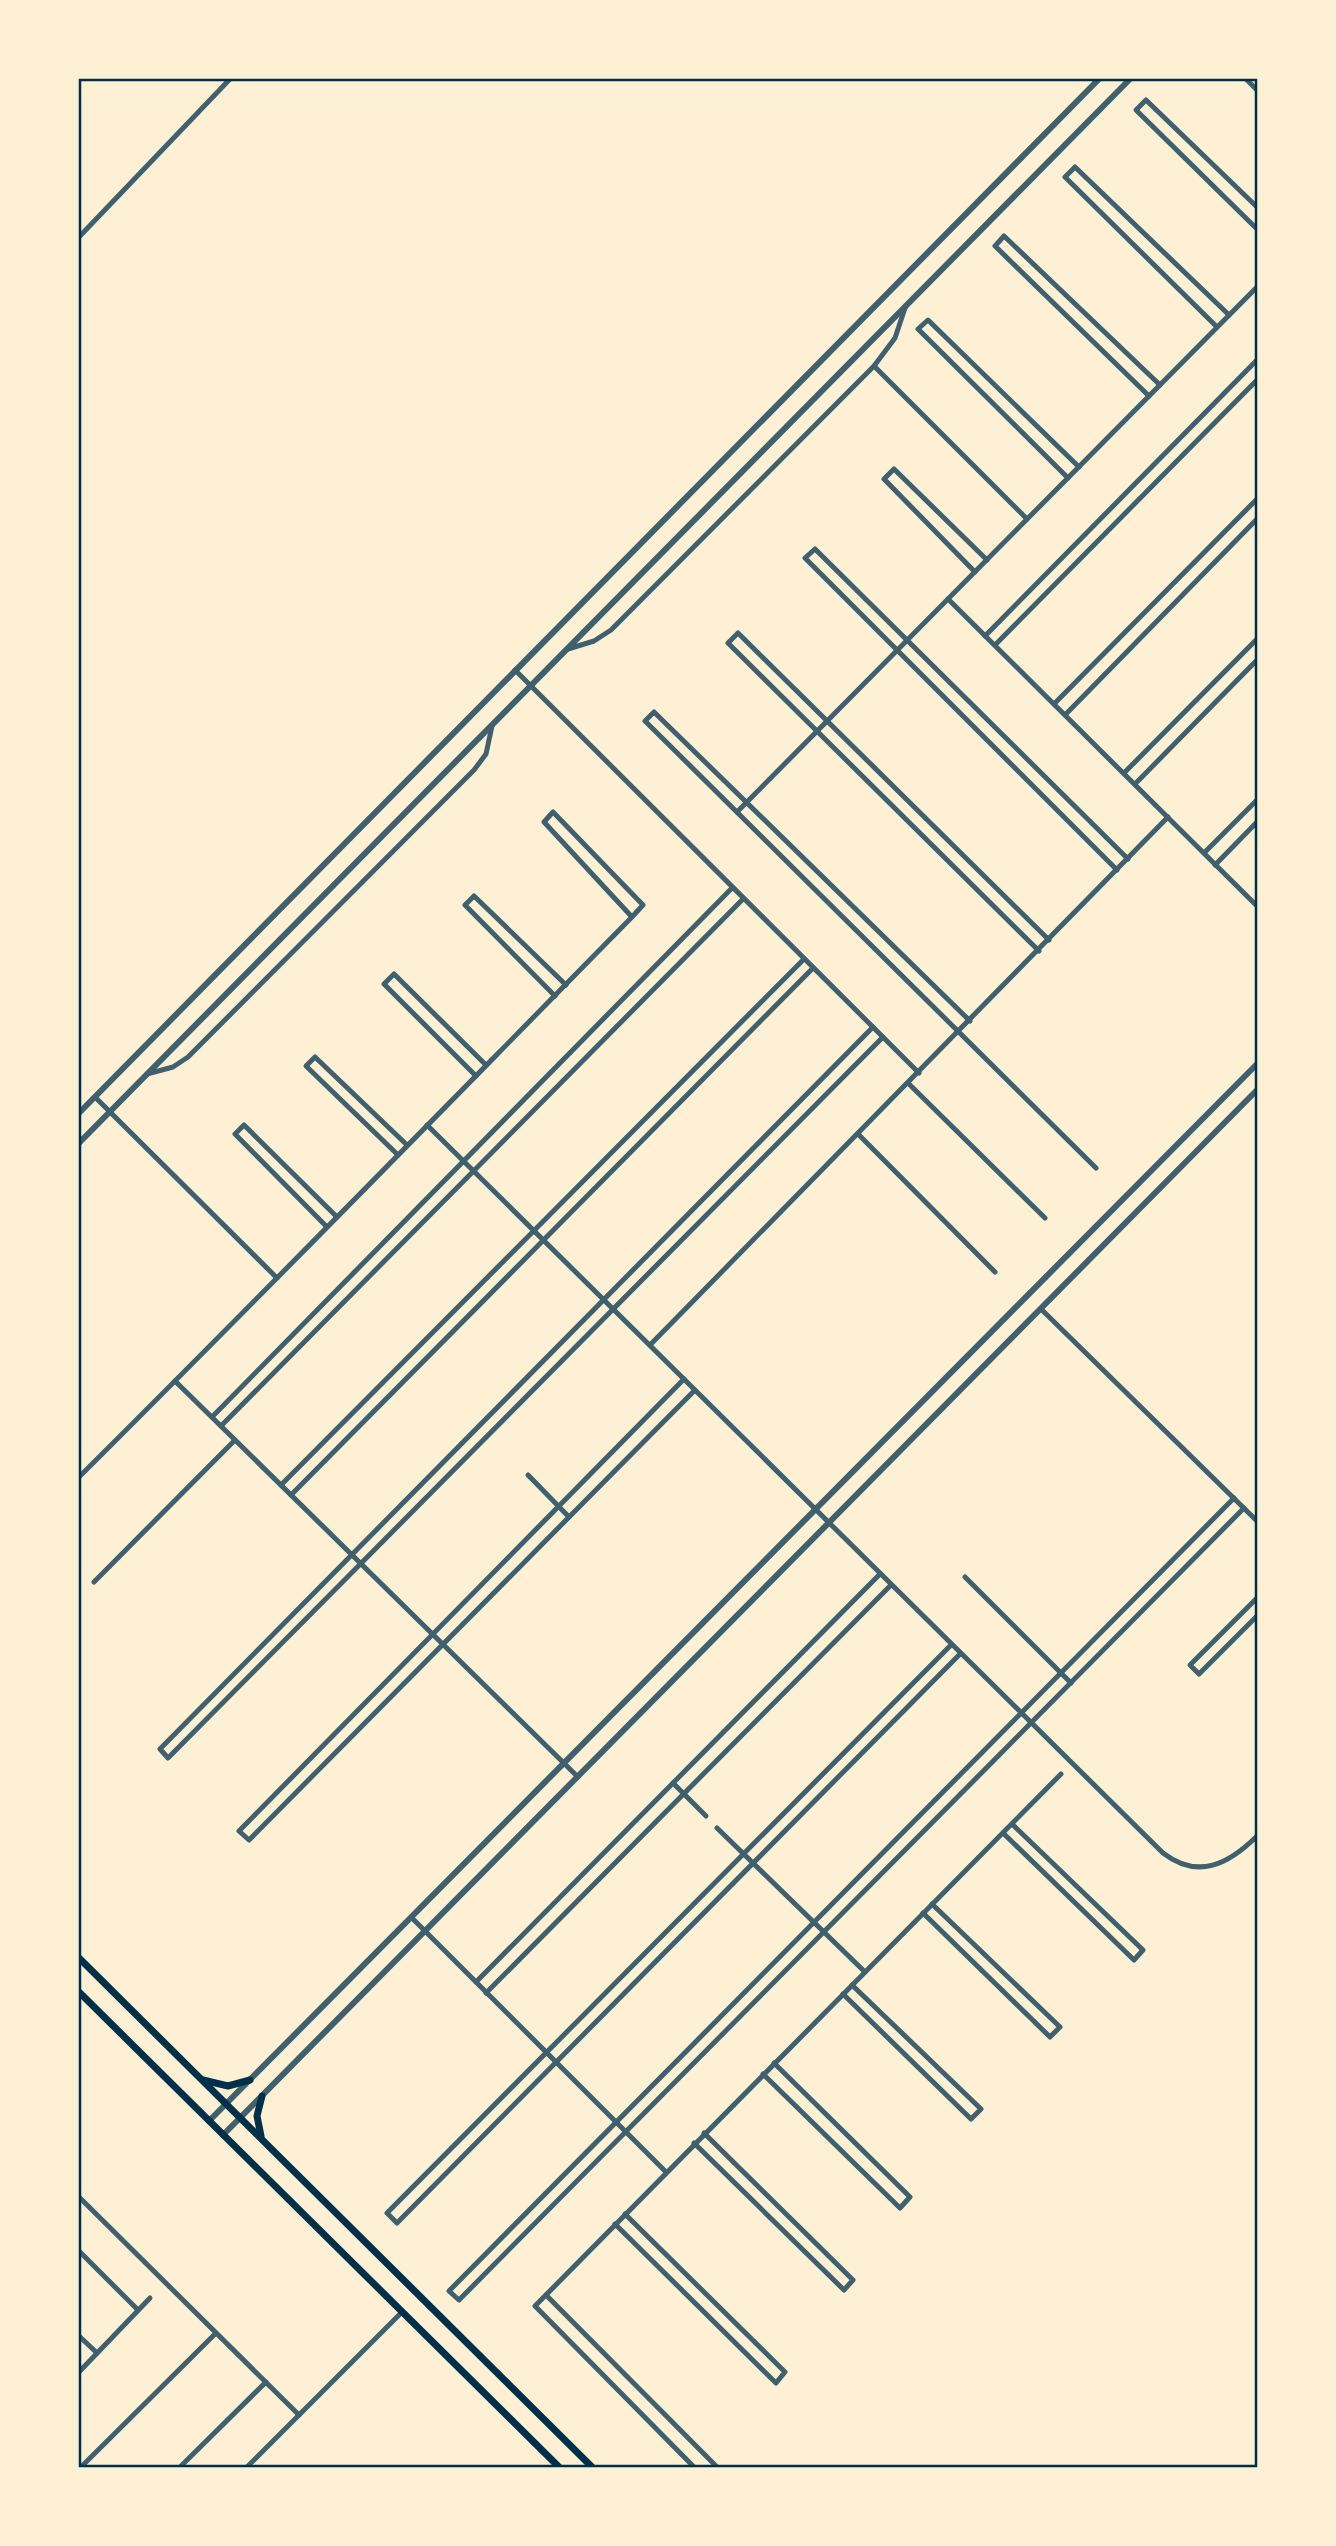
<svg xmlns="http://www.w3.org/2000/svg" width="1336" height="2546" viewBox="0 0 1336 2546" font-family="'DejaVu Sans',sans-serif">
<rect width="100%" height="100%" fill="#fdf0d5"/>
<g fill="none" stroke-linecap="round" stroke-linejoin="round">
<!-- minor -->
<g stroke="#3f606c" stroke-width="5">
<path d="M1246,79L1257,90"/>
<path d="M1257,207L1146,100L1136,110L1257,229"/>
<path d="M79,237L230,79"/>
<path d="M1217,327L1065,177L1075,167L1229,315"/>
<path d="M874,366L1027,519"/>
<path d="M1149,396L995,246L1004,236L1160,385"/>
<path d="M1068,478L918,329L928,320L1079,467"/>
<path d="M975,572L884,479L894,469L987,560"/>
<path d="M948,599L1257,906"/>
<path d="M985,636L1257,360"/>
<path d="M995,645L1257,380"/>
<path d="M568,649L594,641L611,630L874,366L895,338L905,308"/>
<path d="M515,670L919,1073"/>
<path d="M1054,704L1257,499"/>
<path d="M1065,715L1257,519"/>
<path d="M1124,773L1257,639"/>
<path d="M1135,784L1257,660"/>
<path d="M737,812L1257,287"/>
<path d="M1204,853L1257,800"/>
<path d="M1215,865L1257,822"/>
<path d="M1117,870L805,558L815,549L1128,859"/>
<path d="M1039,951L728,643L738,633L1049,940"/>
<path d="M555,996L465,905L474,896L566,985"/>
<path d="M970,1021L654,712L645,721L1096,1168"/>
<path d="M873,1027L160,1749L168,1758L883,1037"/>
<path d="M147,1074L173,1067L188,1057L474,770L486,754L492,726"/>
<path d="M476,1076L384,984L394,974L486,1065"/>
<path d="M909,1084L1045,1218"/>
<path d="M95,1097L277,1278"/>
<path d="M427,1125L1163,1853C1198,1880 1229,1864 1257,1836"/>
<path d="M859,1135L995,1272"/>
<path d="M398,1155L306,1066L315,1057L407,1145"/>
<path d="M327,1227L235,1134L244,1125L337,1217"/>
<path d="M1041,1309L1257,1521"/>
<path d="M650,1345L1168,817"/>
<path d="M684,1379L239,1831L249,1840L695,1390"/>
<path d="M175,1381L578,1777"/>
<path d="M212,1417L732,888"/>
<path d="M221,1426L743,899"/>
<path d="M528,1475L569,1517"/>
<path d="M79,1477C265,1292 448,1104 632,917L643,905L553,812L544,822L632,917"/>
<path d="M281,1485L804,959"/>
<path d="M291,1495L813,968"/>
<path d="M1234,1498L449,2291L459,2300L1244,1508"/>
<path d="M965,1577L1071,1683"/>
<path d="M94,1582L235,1440"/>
<path d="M1257,1598L1190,1665L1199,1674L1257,1616"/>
<path d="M951,1645L387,2213L397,2223L960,1654"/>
<path d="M673,1783L706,1816"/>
<path d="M717,1828L865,1972"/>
<path d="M1003,1833L1134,1960L1143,1950L1012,1824"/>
<path d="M923,1913L1050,2037L1060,2027L932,1904"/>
<path d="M412,1918L666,2172"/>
<path d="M476,1982L880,1574"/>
<path d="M486,1993L891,1585"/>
<path d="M843,1994L971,2119L981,2109L852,1985"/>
<path d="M763,2074L900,2208L910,2197L774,2063"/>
<path d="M694,2143L844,2290L853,2280L704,2133"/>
<path d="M79,2197L299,2415"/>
<path d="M615,2224L776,2383L785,2372L625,2214"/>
<path d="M79,2251L138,2310"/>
<path d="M546,2295L717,2467"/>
<path d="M79,2336L97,2353"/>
<path d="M79,2372L150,2298"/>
<path d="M81,2467L216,2333"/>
<path d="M180,2467L266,2382"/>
<path d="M247,2467L402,2312"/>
<path d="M694,2467L535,2306L1061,1774"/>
</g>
<!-- tertiary -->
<g stroke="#3f606c" stroke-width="6">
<path d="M79,1113L1099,79"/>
<path d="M79,1143L1130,79"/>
<path d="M209,2121L1257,1064"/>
<path d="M223,2135L1257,1090"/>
</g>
<!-- secondary -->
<g stroke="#003049" stroke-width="7">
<path d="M79,1958L592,2467"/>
<path d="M79,1992L559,2467"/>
<path d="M203,2080L228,2086L250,2080"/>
<path d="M261,2136L257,2116L262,2096"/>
</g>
</g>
<!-- border -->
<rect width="1336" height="2546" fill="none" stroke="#fdf0d5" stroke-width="161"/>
<rect x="80" y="80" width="1176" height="2386" fill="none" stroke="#003049" stroke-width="2.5"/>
</svg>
